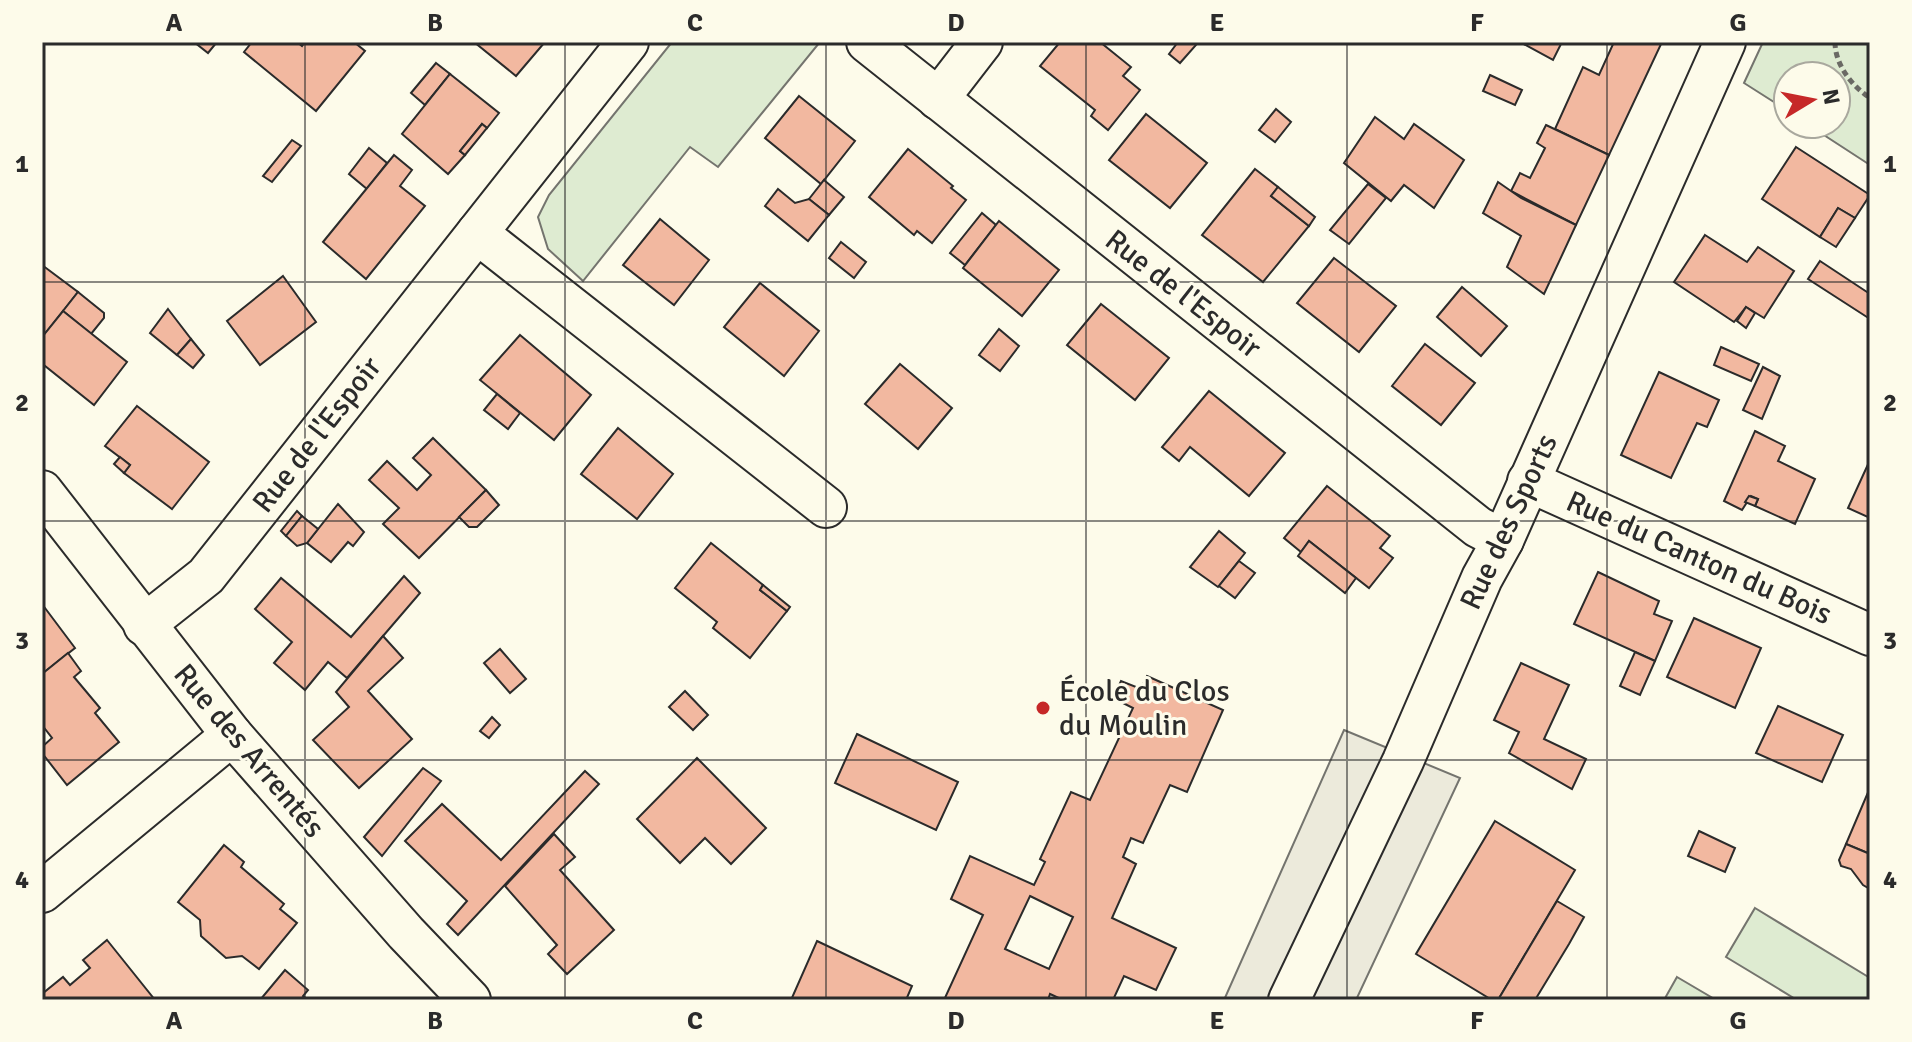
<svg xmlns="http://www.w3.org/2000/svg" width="1912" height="1042" viewBox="0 0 1912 1042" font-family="Signika,sans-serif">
<rect width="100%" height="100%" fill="#fdfbea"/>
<!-- green -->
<g fill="#deebd1" stroke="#74746e" stroke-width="2">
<path d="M672,42H820L718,167L690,147L583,281L548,249L538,217L549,195Z"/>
<path d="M1763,42H1870V165L1807,124H1836V76H1788V111L1744,83Z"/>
<path d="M1755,908L1870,978V1000H1797L1726,957Z"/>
<path d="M1677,977L1716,1000H1664Z"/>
</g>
<!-- parking -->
<path fill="#eceadb" stroke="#74746e" stroke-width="2" d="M1344,730L1460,778L1356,1000H1224Z"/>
<!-- building -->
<g fill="#f2b8a0" stroke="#2b2b2b" stroke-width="2" fill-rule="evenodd">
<path d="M194,42H217L208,53Z"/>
<path d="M252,42H297L302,46L305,42H354L365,51L316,111L244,52Z"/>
<path d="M474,42H545L516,76Z"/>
<path d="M1060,42H1100L1131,67L1123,76L1140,90L1108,130L1091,116L1095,110L1040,66Z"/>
<path d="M1178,42H1192L1196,45L1180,63L1169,54Z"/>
<path d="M1520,42H1562L1553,60Z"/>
<path d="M1614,42H1662L1609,155L1555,129L1583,67L1599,75Z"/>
<path d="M436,63L450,74L425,105L411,93Z"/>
<path d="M450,74L499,113L487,128L482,124L460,151L465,155L448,174L402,134Z"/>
<path d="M1490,75L1522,90L1515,105L1483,91Z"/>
<path d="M799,96L855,141L821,184L765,138Z"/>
<path d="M1276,109L1291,122L1275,142L1259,130Z"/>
<path d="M1146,114L1207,163L1170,208L1109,160Z"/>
<path d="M1375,117L1404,139L1414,124L1464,160L1434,208L1404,185L1391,201L1344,163Z"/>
<path d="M482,124L487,128L465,155L460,151Z"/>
<path d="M1546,125L1609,155L1576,225L1511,191L1520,173L1530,178L1545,148L1537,143Z"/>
<path d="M292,140L301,146L272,182L263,176Z"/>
<path d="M1796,147L1870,195L1855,218L1838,208L1820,237L1762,199Z"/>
<path d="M369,148L387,163L367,189L349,174Z"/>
<path d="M908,149L953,186L951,188L966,200L932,243L917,231L914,235L869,197Z"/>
<path d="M394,155L412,170L400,186L425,206L366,279L323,242Z"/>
<path d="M1255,169L1278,187L1271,196L1309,226L1263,282L1202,235Z"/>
<path d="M824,180L844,197L829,215L809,199Z"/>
<path d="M1498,182L1521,198L1576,225L1544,294L1507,267L1521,236L1483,213Z"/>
<path d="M1368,184L1386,198L1349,244L1330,230Z"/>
<path d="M1278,187L1315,217L1309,226L1271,196Z"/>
<path d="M778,189L795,203L809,199L829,215L808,241L765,206Z"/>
<path d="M1838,208L1855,218L1836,247L1820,237Z"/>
<path d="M982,213L996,225L965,265L950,253Z"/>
<path d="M660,219L709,260L674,305L623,265Z"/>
<path d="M999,221L1059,270L1022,316L963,268Z"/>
<path d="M1705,235L1747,262L1758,247L1794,271L1764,318L1746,307L1734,322L1674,282Z"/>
<path d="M841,242L866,262L854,278L829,258Z"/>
<path d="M1334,258L1396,306L1359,352L1297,303Z"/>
<path d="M1820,261L1870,294V319L1808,279Z"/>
<path d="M42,265L78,292L45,334L42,332Z"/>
<path d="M283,276L316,322L260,365L227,321Z"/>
<path d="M760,283L819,331L784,376L724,327Z"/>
<path d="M1462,287L1507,326L1481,356L1437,317Z"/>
<path d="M78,292L104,313V318L91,334L63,311Z"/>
<path d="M1101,304L1169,358L1135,400L1067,345Z"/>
<path d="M1746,307L1755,313L1746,328L1737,321Z"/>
<path d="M168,309L191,339L177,355L150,333Z"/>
<path d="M63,311L127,362L94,405L45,366L42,370V337Z"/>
<path d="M999,329L1019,346L1000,371L979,355Z"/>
<path d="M520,335L591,395L554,440L480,380Z"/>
<path d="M191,339L204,355L193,368L177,355Z"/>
<path d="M1425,344L1475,383L1441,425L1392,386Z"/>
<path d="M1721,347L1759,364L1751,381L1714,365Z"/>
<path d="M900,364L952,408L918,449L865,404Z"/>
<path d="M1763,367L1780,376L1762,419L1743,410Z"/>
<path d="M1659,372L1719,400L1707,427L1697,423L1671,478L1621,455Z"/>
<path d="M1209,391L1285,453L1249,496L1190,447L1179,461L1162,447Z"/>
<path d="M497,394L520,413L508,429L484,410Z"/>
<path d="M137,406L209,462L172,509L124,473L130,465L105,446Z"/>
<path d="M618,428L673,474L637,519L581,474Z"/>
<path d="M1755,431L1785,446L1778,461L1815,479L1795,524L1755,506L1758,499L1751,496L1742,510L1724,501Z"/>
<path d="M433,438L486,490L419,558L383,524L399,508L369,480L387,461L417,490L431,475L413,458Z"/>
<path d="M120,457L130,465L124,473L114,464Z"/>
<path d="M1870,460V518L1848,508Z"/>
<path d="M1327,486L1390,536L1380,548L1393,558L1369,588L1309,541L1301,552L1284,538Z"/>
<path d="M486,490L499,505L477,527H469L459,517Z"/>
<path d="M1749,496L1758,499L1755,506L1745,502Z"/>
<path d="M338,504L364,532L353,546L348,542L331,562L307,543Z"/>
<path d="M297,511L302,516L286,536L281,531Z"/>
<path d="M302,516L318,529L307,543L297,546L286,536Z"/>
<path d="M1219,531L1245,553L1218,587L1190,567Z"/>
<path d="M1309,541L1356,578L1345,593L1298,556Z"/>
<path d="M711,543L763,585L760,590L787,611L750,658L713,628L717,622L675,588Z"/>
<path d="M1239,561L1255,573L1235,598L1219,586Z"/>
<path d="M1598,572L1659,601L1654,614L1672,621L1655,661L1574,624Z"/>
<path d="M404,576L420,593L347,678L328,662L305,690L274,663L292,642L255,609L281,578L351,637Z"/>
<path d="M763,585L790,607L787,611L760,590Z"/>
<path d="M42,604L75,648L42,674Z"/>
<path d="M1694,618L1761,648L1735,708L1667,677Z"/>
<path d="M383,636L403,658L368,691L412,739L359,788L313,740L349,707L336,692Z"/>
<path d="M500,649L526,679L510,693L484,663Z"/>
<path d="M1635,652L1655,661L1640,695L1620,686Z"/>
<path d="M68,653L81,671L74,677L100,708L95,713L119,742L67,785L42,753V747L52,738L42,725V674Z"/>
<path d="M1521,663L1569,685L1544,739L1586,759L1572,789L1509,753L1519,732L1494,720Z"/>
<path d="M1147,676L1223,710L1187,792L1170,785L1143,843L1131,838L1123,857L1136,864L1112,918L1176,948L1156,990L1124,976L1113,1000H1063L1050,994L1048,1000H944L983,915L951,899L970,856L1034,885L1045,862L1040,859L1071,792L1090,800L1133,708L1113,698L1121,681L1141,689ZM1030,896L1073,917L1049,969L1005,949Z"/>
<path d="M685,691L708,715L693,730L669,707Z"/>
<path d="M1778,706L1843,735L1822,782L1756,753Z"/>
<path d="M492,717L500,725L489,738L480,731Z"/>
<path d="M857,734L958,782L936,830L835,783Z"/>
<path d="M697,758L766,828L731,864L705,838L680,863L637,819Z"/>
<path d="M423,768L441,781L382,856L364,837Z"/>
<path d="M585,771L599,784L458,935L447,924L467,901L405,841L442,804L501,860Z"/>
<path d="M1869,790L1870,791V854L1846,844Z"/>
<path d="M1495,821L1575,870L1498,1000H1492L1416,954Z"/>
<path d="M1699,831L1735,848L1725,872L1688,856Z"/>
<path d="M554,834L575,857L560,870L614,930L567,974L548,954L557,945L505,886Z"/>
<path d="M1846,844L1870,854V889L1863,885L1851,869L1841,866L1839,860Z"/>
<path d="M224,845L244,862L241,867L284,904L280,909L297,923L259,969L242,956L226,958L201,936L200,920L178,902Z"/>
<path d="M1557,901L1584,917L1569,944L1535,1000H1498Z"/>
<path d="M107,940L155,1000H46L42,994L63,977L70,985L90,968L83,960Z"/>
<path d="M817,941L912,986L906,1000H791Z"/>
<path d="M285,970L308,990L303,996L308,1000H260Z"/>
</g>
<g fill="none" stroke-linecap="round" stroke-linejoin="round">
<defs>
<g id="minor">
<path d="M867,42L1478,527L1503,540"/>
<path d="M938,99L982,42"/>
<path d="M477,233L826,507"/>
<path d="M1528,481L1870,635"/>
<path d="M42,491L232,735L406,933L470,1000"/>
<path d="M144,625L206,576L628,42"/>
<path d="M42,892L232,735"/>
<path d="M1289,1000L1403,761L1482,578L1503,540L1725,42"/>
</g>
</defs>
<!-- minor casing -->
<use href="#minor" stroke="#2b2b2b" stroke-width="44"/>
<!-- path -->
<path stroke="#6a6964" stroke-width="5" stroke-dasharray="6 4" stroke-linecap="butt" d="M1835,42C1835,65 1852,86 1870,98"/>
<!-- minor -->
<use href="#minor" stroke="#fdfbea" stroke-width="40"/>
</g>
<!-- grid -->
<path fill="none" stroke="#2b2b2b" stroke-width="2" stroke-opacity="0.55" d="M305,42V1000M565,42V1000M826,42V1000M1086,42V1000M1347,42V1000M1607,42V1000M42,282H1870M42,521H1870M42,760H1870"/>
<!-- markers -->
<circle fill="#c62828" stroke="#fdfbea" stroke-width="3" cx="1043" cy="708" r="8"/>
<g text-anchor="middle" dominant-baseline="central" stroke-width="6" stroke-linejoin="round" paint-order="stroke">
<!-- street labels -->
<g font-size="30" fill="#2b2b2b" stroke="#fdfbea">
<text transform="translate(1183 294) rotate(38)">Rue de l'Espoir</text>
<text transform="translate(317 435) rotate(-52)">Rue de l'Espoir</text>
<text transform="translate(1509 522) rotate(-65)">Rue des Sports</text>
<text transform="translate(1699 558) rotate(24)">Rue du Canton du Bois</text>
<text transform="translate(249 751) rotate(50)">Rue des Arrentés</text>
</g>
<!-- poi labels -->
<g font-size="30" fill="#2b2b2b" stroke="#fdfbea" text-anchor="start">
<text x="1059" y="691">École du Clos<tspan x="1059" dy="34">du Moulin</tspan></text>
</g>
</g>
<!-- border -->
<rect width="1912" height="1042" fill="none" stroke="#fdfbea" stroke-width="88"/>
<!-- north arrow -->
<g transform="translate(1812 100) rotate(80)"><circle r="38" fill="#fdfbea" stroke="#a9a89e" stroke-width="2"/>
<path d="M0-6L14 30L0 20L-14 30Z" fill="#c62828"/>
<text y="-12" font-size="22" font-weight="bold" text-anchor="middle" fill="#2b2b2b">N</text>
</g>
<rect x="44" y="44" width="1824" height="954" fill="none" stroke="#2b2b2b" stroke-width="3"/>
<g font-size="26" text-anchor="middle" font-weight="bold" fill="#2b2b2b">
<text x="174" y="31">A</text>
<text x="435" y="31">B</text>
<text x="695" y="31">C</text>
<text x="956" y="31">D</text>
<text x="1217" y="31">E</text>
<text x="1477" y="31">F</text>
<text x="1738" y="31">G</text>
<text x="22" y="172">1</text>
<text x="1890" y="172">1</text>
<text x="22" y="411">2</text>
<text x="1890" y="411">2</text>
<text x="22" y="649">3</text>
<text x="1890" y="649">3</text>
<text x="22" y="888">4</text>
<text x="1890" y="888">4</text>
<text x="174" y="1029">A</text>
<text x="435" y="1029">B</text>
<text x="695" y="1029">C</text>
<text x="956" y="1029">D</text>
<text x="1217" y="1029">E</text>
<text x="1477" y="1029">F</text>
<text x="1738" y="1029">G</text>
</g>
</svg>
